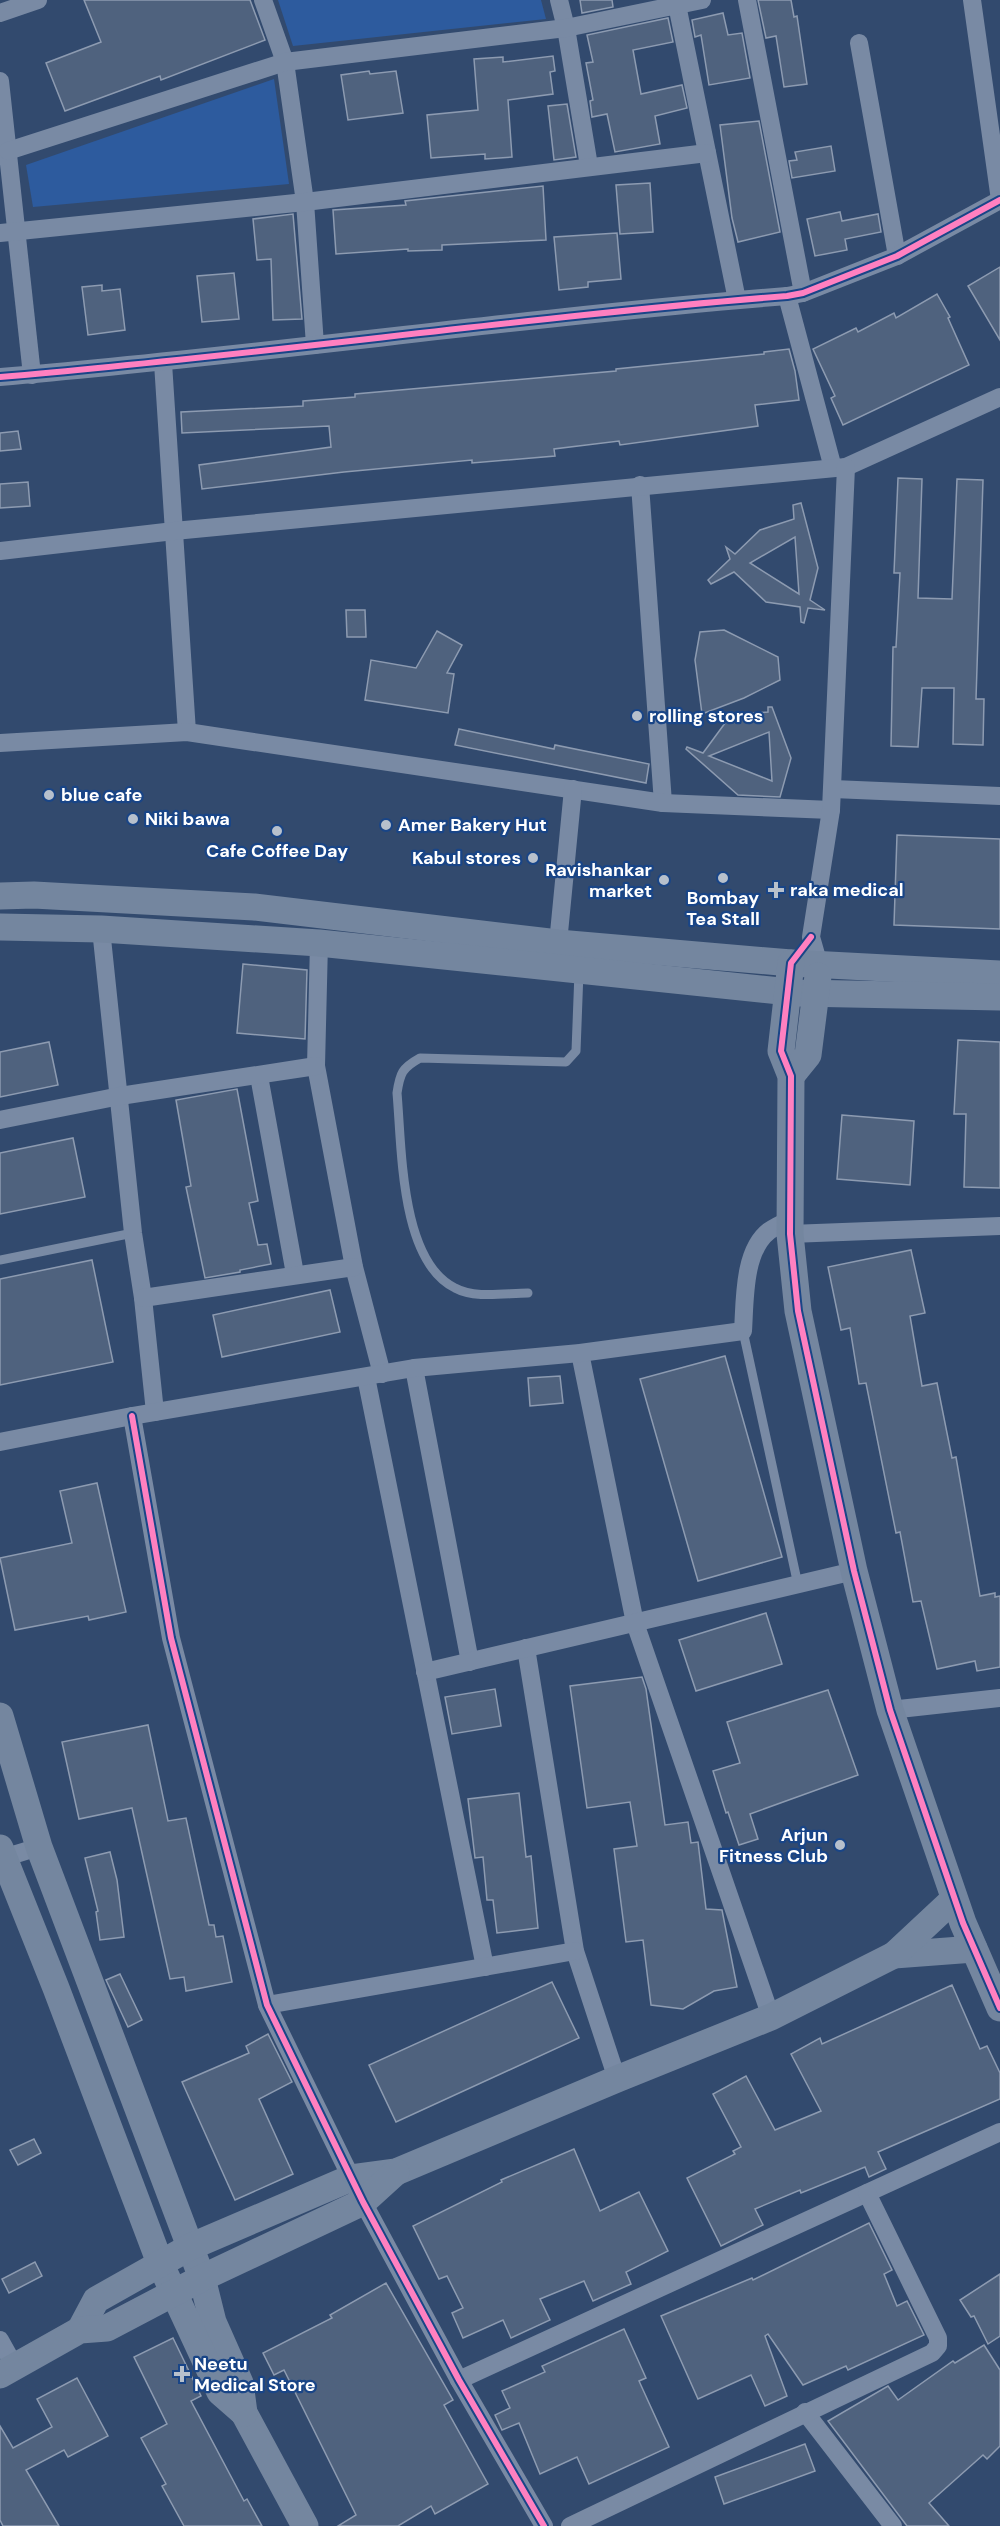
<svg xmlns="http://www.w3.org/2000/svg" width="1000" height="2526" viewBox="0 0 1000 2526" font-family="'DM Sans',sans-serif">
<rect width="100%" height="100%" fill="#324a6e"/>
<!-- green -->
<g fill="#2d5b9e">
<path d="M278,0H541L546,19L293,46Z"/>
<path d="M274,79L289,184L33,207L26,165Z"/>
</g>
<!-- building -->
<g fill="#4f627e" stroke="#8d9bb1" stroke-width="1.5" fill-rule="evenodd">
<path d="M84,0H250L265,40L161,80L160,76L65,111L46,63L101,42Z"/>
<path d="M580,0H612L613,7L582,13Z"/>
<path d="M758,0H791L794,17L797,16L807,84L784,87L776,36L766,38Z"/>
<path d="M723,13L728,35L742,33L750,78L709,85L701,35L695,37L692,20Z"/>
<path d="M668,18L673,42L633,50L641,94L682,85L687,108L655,116L660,144L615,152L607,114L592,117L590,101L593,100L586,63L593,62L587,35Z"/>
<path d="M553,56L555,71L550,72L553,94L508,100L512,157L485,159V154L431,158L427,115L478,110L474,59L503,57V62Z"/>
<path d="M369,71L370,74L396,71L403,113L348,120L341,75Z"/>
<path d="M567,104L576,157L554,160L548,106Z"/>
<path d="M759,121L780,232L738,242L732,218L720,125Z"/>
<path d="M831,146L835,171L792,178L789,161L797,160L795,152Z"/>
<path d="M650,183L653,232L620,234L616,185Z"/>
<path d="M543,186L546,240L442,245V250L408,251V249L336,254L333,210L406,205L405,201Z"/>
<path d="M840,212L842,221L878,214L881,232L845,239L847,250L815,256L807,219Z"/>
<path d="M293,214L302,319L273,320L271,259L257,260L253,219Z"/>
<path d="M617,233L621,279L588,282V287L559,290L554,237Z"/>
<path d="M1000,267V340L968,286Z"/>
<path d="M234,273L239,319L202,322L197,276Z"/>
<path d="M102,285V291L120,289L125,330L88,335L82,287Z"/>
<path d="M937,294L950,317L948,318L969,365L843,425L831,398L835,396L813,349L856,328L858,332L894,313L896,318Z"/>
<path d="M789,349L795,371L799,400L755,405L758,426L620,445L619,441L554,449L555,456L472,463V460L344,472L202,489L199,465L331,447L329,426L182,433L181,412L303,406V401L355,397V394L616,371V369L764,354V352Z"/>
<path d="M18,431L21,449L0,451V433Z"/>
<path d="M898,478L922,479L918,598L952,599L957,479L983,480L976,699H984L983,745L953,744L954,688H922L918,747L891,746L893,647H896L900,573H894Z"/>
<path d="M28,482L30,506L0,508V484Z"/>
<path d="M801,503L818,568L810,600L825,610L808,608L804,623L801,622L800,607L766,602L734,572L711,584L708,580L730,559L726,547L735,554L760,530L794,519L793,505ZM795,537L799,594L750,563Z"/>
<path d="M346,610H365L366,637H347Z"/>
<path d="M724,630L778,657L780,680L744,698L702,714L695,660L700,632Z"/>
<path d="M437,631L462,645L447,673L454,674L448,713L365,700L371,660L416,668Z"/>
<path d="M768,707H772L791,758L780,797L738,795L686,749L687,747L703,753L731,715L768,712ZM769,732L772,781L709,756Z"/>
<path d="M459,729L554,749L555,745L649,764L646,783L455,745Z"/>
<path d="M897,835L1000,839V929L894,925Z"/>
<path d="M243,964L307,970L305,1039L237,1033Z"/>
<path d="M958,1040L1000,1042V1188L964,1187L966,1114H954Z"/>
<path d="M49,1042L58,1085L0,1097V1052Z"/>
<path d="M237,1089L258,1201L249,1203L258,1245L267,1244L271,1264L240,1270V1272L205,1278L186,1187L191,1186L176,1100Z"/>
<path d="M842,1115L914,1121L910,1185L837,1179Z"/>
<path d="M73,1138L85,1197L0,1214V1153Z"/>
<path d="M911,1250L925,1313L910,1316L922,1386L937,1383L952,1458L956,1457L980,1596L995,1593V1597L1000,1596V1667L977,1671L975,1661L937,1669L921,1601L913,1602L900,1532L896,1533L866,1383L859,1384L850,1328L841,1330L828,1267Z"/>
<path d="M92,1260L113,1362L0,1385V1279Z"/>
<path d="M330,1290L340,1332L222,1357L213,1315Z"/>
<path d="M725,1356L782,1557L698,1581L640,1379Z"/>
<path d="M560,1376L563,1403L530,1406L528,1378Z"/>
<path d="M97,1483L126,1612L89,1620L88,1616L15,1630L0,1558L72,1543L60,1491Z"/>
<path d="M766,1613L782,1664L696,1691L679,1640Z"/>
<path d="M642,1677L646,1689L665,1825L688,1822L691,1843L698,1842L706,1909L722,1910L737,1987L714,1991L683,2009L651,2005L643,1940L626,1942L614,1849L637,1846L630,1802L587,1808L570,1686Z"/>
<path d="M495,1689L501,1726L452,1734L445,1697Z"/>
<path d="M828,1690L858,1775L750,1814L758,1839L739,1845L728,1812L726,1813L713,1771L740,1763L727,1722Z"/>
<path d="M148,1725L168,1821L186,1818L209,1925H214L216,1937L223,1936L232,1982L186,1991L184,1977L170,1979L132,1808L79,1819L62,1742Z"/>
<path d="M519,1793L526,1857L531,1856L538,1928L497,1933L493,1900H487L483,1857L475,1858L468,1799Z"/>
<path d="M110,1852L117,1880L124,1937L100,1940L96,1912L98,1911L85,1858Z"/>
<path d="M120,1974L142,2020L128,2027L106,1980Z"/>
<path d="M552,1982L579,2038L396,2122L369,2065Z"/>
<path d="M952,1985L980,2049L987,2046L1000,2073V2099L878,2152L886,2169L869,2177L865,2167L801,2193L800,2190L755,2209L763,2225L721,2246L687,2178L735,2154L733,2151L741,2147L713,2094L746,2076L775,2130L821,2111L791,2054L820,2038L822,2044Z"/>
<path d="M268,2034L292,2082L259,2099L293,2174L235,2200L182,2082L249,2053L246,2046Z"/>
<path d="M34,2139L41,2153L18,2165L10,2150Z"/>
<path d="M574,2149L600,2211L639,2192L668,2251L626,2272L631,2284L593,2301L584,2281L540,2299L550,2320L511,2338L503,2320L463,2338L452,2313L463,2308L447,2276L439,2279L413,2226L502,2182L501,2180Z"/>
<path d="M869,2223L892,2270L884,2274L897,2306L907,2301L924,2335L848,2370L846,2366L803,2385L768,2334L765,2336L787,2396L765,2406L751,2375L698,2399L661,2316L752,2278L753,2280Z"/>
<path d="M35,2262L42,2276L9,2293L2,2279Z"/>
<path d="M1000,2274V2336L988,2344L974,2316L971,2317L960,2300Z"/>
<path d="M386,2283L453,2400L444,2405L488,2484L435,2514L431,2506L398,2526H338L356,2515L284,2370L274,2375L263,2353L332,2318L330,2315Z"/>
<path d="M624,2329L646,2378L639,2381L669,2447L589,2484L577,2457L540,2474L519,2423L502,2430L495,2415L510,2408L502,2391L545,2372L542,2366Z"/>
<path d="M173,2338L201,2396L191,2401L244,2501L247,2499L262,2526H184L162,2486L166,2484L141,2438L167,2424L134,2357Z"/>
<path d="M984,2345L1000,2370V2446L987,2459L983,2455L929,2503L949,2526H907L828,2421L888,2386L898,2400L953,2361L955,2363Z"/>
<path d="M77,2378L108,2436L68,2457L64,2450L26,2470L59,2526H3L0,2520V2426L13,2448L52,2427L37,2399Z"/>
<path d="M805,2444L815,2471L724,2504L715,2477Z"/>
</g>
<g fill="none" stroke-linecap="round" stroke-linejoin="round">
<!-- lane -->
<g stroke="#798aa4" stroke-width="9">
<path d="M0,1260L133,1233"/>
<path d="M528,1293C506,1293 475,1299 455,1288C400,1261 402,1148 397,1093C400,1073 402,1068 420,1058L566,1062L576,1051L579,972"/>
<path d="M743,1331L798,1585"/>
</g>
<!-- street -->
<g stroke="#798aa4" stroke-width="18">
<path d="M263,0L285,62L305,202L315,345"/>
<path d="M559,0L566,28L589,166"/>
<path d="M676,0L737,300"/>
<path d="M747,0L803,293"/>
<path d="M972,0L1000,200"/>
<path d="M0,13L38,0"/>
<path d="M859,43L897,256"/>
<path d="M0,81L32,375"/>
<path d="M8,151L285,62L566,28L702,0"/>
<path d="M0,233L305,202L707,153"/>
<path d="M787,296L833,468"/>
<path d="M163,363L187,732"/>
<path d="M0,377C263,355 524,317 787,296L803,293L897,256L1000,200"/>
<path d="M640,485L663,803"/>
<path d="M0,551L174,531L846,467L1000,397"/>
<path d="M0,743L187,732L663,803L831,810"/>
<path d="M833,789L1000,796"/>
<path d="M101,929L133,1233L143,1298L155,1412"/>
<path d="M319,943L316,1066L354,1267L382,1374"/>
<path d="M558,943L573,789"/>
<path d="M819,965L811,937L831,810L846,467"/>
<path d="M259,1076L295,1274"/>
<path d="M0,1120L120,1096L316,1066"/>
<path d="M790,1234L1000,1226"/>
<path d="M143,1298L354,1267"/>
<path d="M580,1353L635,1623L771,2017"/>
<path d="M414,1368L470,1662"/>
<path d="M366,1377L485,1967"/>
<path d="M132,1416L171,1638L267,2005L363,2202L459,2380L544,2526"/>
<path d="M0,1442L132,1416L414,1368L580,1353L743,1331C745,1301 743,1251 769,1231C775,1227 783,1223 790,1220"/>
<path d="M526,1648L575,1951L617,2079"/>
<path d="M425,1672L854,1571"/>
<path d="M890,1710L1000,1698"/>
<path d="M0,1859L39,1847"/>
<path d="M267,2005L575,1951"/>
<path d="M0,2340L15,2367"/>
<path d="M459,2380L1000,2132"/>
<path d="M805,2412L893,2526"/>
<path d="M570,2526L932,2353L938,2346V2338L867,2193"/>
</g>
<!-- secondary -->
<g stroke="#74869f" stroke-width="27">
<path d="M0,896L34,895L254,907L558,943L791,963L1000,974"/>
<path d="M0,927L101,929L319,943L799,993L1000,997"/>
<path d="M791,963L781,1051L791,1076L790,1234L798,1311L854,1571L890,1710L963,1923L1000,2008"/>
<path d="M791,1076L808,1055L818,976"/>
<path d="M0,1716L39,1847L202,2278L213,2322L240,2383L244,2413L305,2526"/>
<path d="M0,1848L56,1988L160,2263L220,2392L244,2413"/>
<path d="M894,1955L974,1949"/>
<path d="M80,2330L96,2300L190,2247L351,2178L396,2172L617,2079L771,2017L894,1955L954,1899"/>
<path d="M0,2375L80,2330L107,2328L202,2278L363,2202L396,2172"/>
</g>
<defs>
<g id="cycleway">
<path d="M0,377C263,355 524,317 787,296L803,293L897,256L1000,200"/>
<path d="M811,937L791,963L781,1051L791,1076L790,1234L798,1311L854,1571L890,1710L963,1923L1000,2008"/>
<path d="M132,1416L171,1638L267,2005L363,2202L459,2380L544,2526"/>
</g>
</defs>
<!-- cycleway casing -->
<use href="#cycleway" stroke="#194587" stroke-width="10"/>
<!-- cycleway -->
<use href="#cycleway" stroke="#ff80c0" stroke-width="6"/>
</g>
<!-- markers -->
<g fill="#b7c0cc" stroke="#194587" stroke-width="2">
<circle cx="637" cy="716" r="6"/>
<circle cx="49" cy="795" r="6"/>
<circle cx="133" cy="819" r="6"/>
<circle cx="386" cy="825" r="6"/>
<circle cx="277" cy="831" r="6"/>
<circle cx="533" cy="858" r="6"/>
<circle cx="723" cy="878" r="6"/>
<circle cx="664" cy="880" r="6"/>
<path d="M773 881h6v6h6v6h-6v6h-6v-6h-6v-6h6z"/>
<circle cx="840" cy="1845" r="6"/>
<path d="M179 2365h6v6h6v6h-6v6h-6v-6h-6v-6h6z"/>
</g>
<g text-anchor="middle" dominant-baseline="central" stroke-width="4.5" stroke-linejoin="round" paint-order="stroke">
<!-- poi labels -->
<g font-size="18" font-weight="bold" fill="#fff" stroke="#194587" text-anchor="start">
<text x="649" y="716">rolling stores</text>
<text x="61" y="795">blue cafe</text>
<text x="145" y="819">Niki bawa</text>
<text x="398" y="825">Amer Bakery Hut</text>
<text x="277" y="851" text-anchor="middle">Cafe Coffee Day</text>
<text x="521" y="858" text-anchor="end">Kabul stores</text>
<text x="652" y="870" text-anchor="end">Ravishankar<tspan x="652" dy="21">market</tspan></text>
<text x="790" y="890">raka medical</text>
<text x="723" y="898" text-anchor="middle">Bombay<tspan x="723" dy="21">Tea Stall</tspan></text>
<text x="828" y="1835" text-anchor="end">Arjun<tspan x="828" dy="21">Fitness Club</tspan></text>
<text x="194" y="2364">Neetu<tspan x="194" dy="21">Medical Store</tspan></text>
</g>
</g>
</svg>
